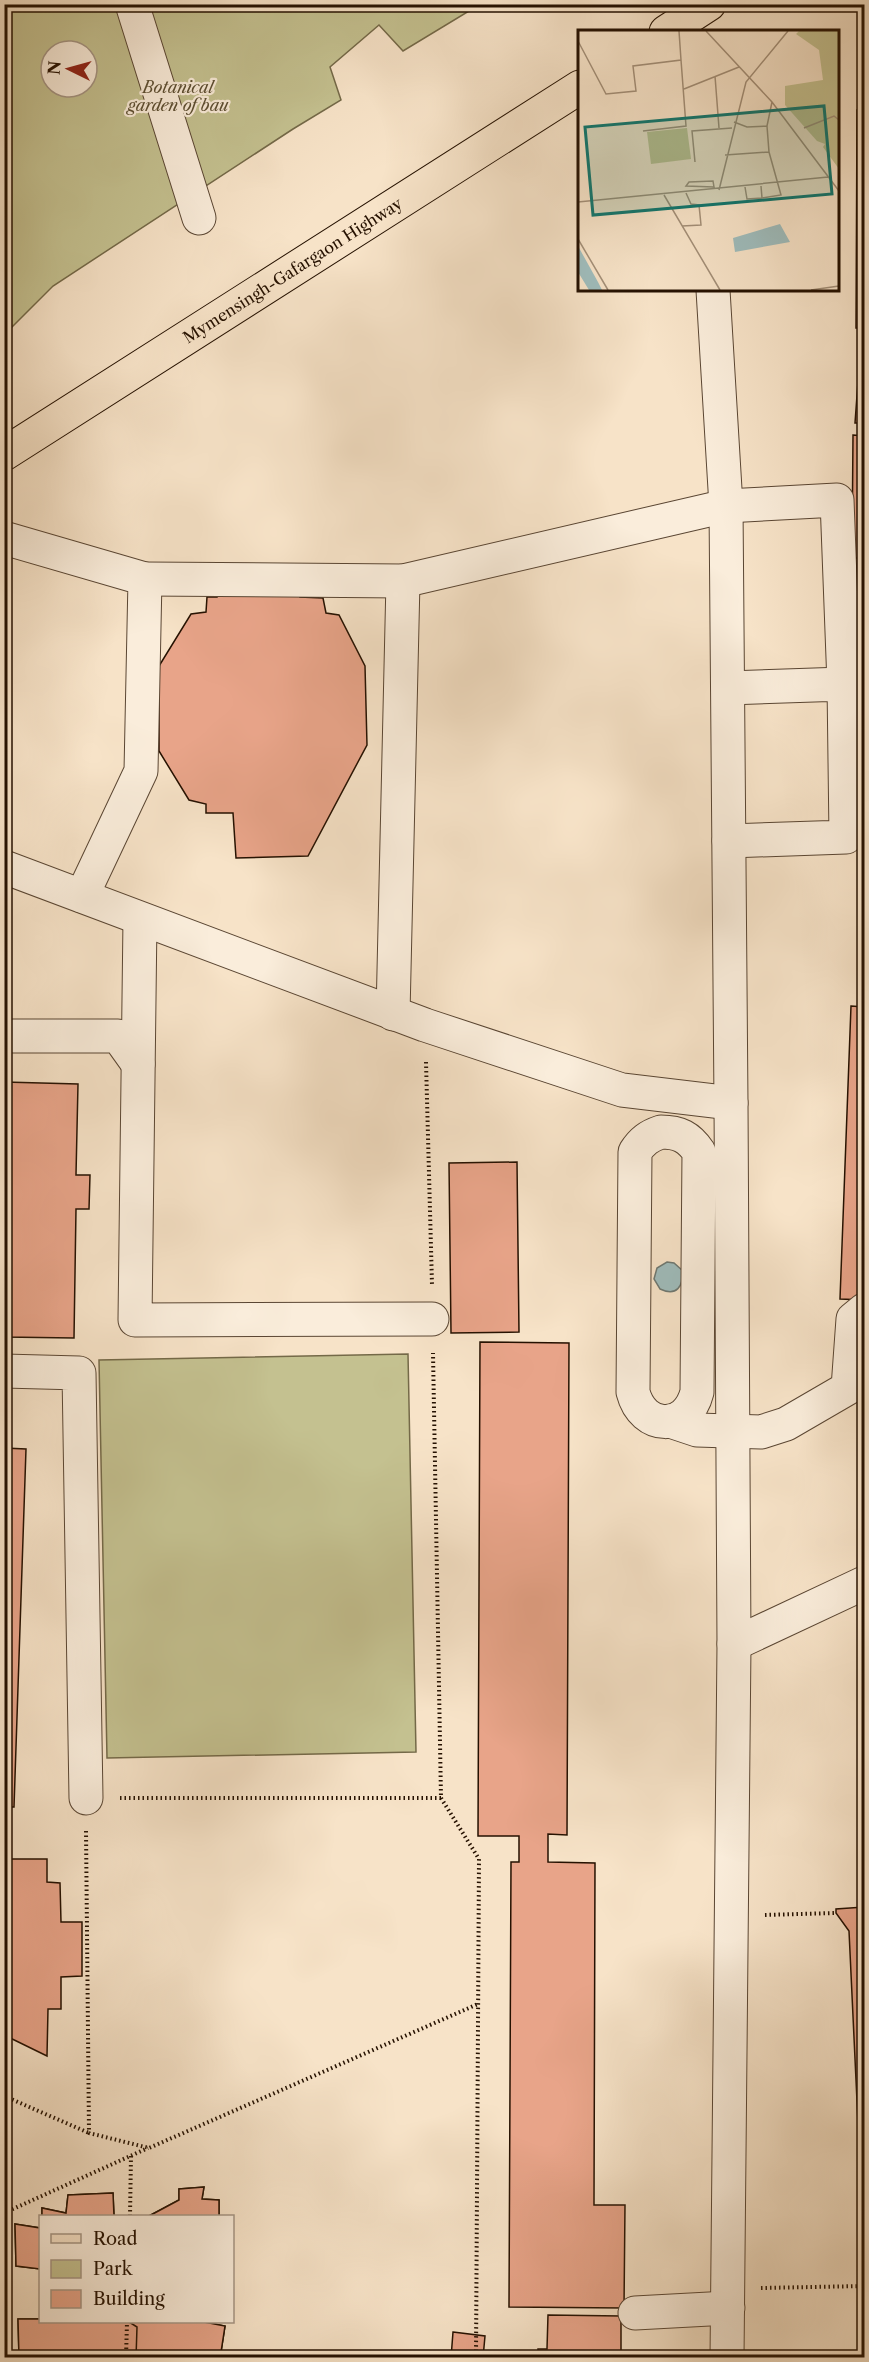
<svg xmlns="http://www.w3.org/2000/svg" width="869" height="2362" viewBox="0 0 869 2362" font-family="'Libre Caslon Text',serif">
<rect width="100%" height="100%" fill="#f7e3c8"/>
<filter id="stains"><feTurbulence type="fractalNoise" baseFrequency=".00333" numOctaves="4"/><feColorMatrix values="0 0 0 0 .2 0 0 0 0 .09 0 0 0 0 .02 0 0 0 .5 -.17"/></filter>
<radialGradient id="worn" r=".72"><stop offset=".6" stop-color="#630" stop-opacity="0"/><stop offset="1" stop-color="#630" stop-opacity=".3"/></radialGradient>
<!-- green -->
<g fill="#c4c190" stroke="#746948" stroke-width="1.5" fill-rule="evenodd">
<path d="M5,5H479L403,51L379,25L330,67L341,100L293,129L53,286L5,334ZM51,51H87V87H51Z"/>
<path d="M408,1354L416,1752L107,1758L99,1360Z"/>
</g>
<!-- water -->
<path fill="#9fbdbd" stroke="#6e7872" stroke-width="1.5" d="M667,1262L674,1263L683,1271C683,1286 677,1297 660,1289L654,1279L657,1268Z"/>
<!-- building -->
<g fill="#e8a489" stroke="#251101" stroke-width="1.5">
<path d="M857,110H864V328H856Z"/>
<path d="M859,368L864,369V423H855Z"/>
<path d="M853,435L864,436V558H852Z"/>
<path d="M218,581L301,585L300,597L323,598L326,613L339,615L365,666L367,745L308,856L236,858L233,813H206V804L189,800L159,751V666L191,614L206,612L207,597H217Z"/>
<path d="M850,692H864V887H858L863,736H848Z"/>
<path d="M851,1006L864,1007V1300L840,1299Z"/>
<path d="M4,1082L78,1084L76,1175H90L89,1209H76L74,1338L4,1337Z"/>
<path d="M517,1162L519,1332L451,1333L449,1163Z"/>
<path d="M480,1342L569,1343L567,1835L548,1834V1862L595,1863L594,2205H625L624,2308L509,2307L511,1862H519V1836H478Z"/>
<path d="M4,1448L26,1449L14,1807H4Z"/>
<path d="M4,1859H47V1882L60,1883L61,1922H82V1976L61,1977V2009H48L47,2056L4,2035Z"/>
<path d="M864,1907V2208H862L849,1931L836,1913V1909Z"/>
<path d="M204,2187L202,2199L219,2200V2216H149L179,2200V2189Z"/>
<path d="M204,2187L202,2199L219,2200V2216H149L179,2200V2189Z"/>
<path d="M113,2193L114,2216H42V2208L66,2213L68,2195Z"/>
<path d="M113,2193L114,2216H42V2208L66,2213L68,2195Z"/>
<path d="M15,2224L40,2228V2269L16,2266Z"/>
<path d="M15,2224L40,2228V2269L16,2266Z"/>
<path d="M548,2315L621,2316V2358H538V2349H547Z"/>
<path d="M18,2319H40V2322H104L98,2325L97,2358H19Z"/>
<path d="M18,2319H40V2322H204L225,2326L221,2352L203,2353L202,2358H19Z"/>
<path d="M129,2322H204L225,2326L221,2352L203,2353L202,2358H136L137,2327Z"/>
<path d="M453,2332L485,2336L483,2358H451Z"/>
</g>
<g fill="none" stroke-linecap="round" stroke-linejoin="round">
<defs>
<g id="minor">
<path d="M132,4L199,218"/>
<path d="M713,290L726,506L731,1103L734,1644L727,2358"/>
<path d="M4,538L145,579L141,771L82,896"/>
<path d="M145,579L403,581L726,506L837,500L844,684"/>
<path d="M728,688L844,684L846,837L729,841"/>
<path d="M4,867L425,1025L622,1090L731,1103"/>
<path d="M140,919L135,1320L432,1319"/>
<path d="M393,1014L403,581"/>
<path d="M4,1036H118L138,1064"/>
<path d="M661,1132C679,1132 689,1137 699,1152L697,1392C687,1432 643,1431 633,1392L635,1152C642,1141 649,1136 661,1132Z"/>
<path d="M4,1371L79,1373L86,1798"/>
<path d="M670,1421L697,1430L761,1432L786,1424L848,1388L853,1319L864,1310"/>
<path d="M734,1644L864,1583"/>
<path d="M635,2313L728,2308"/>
</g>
<g id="major">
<path d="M666,32L709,4"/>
<path id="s1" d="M4,454L580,87"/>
</g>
</defs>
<!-- minor casing -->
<use href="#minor" stroke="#5a4633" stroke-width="35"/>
<!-- major casing -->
<use href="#major" stroke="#251101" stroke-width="35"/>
<!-- path -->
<g stroke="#251101" stroke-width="4" stroke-dasharray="1.5 3" stroke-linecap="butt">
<path d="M426,1062L432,1285"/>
<path d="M120,1798H441L433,1353"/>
<path d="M441,1798L479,1859L476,2358"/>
<path d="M86,1831L89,2133L149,2148L478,2004"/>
<path d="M765,1915L836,1913"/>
<path d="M4,2096L89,2133"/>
<path d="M4,2213L148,2148"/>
<path d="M130,2216L131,2155"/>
<path d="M761,2288L864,2286L862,2208"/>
<path d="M126,2358L127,2322"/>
</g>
<!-- minor -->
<use href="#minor" stroke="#faeddb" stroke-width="33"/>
<!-- major -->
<use href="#major" stroke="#f7e3c8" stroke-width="33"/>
</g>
<g text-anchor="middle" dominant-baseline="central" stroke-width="4.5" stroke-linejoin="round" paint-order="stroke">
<!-- park labels -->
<g font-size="16" font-style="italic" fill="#5d4f33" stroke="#faeddb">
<text x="178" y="87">Botanical<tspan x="178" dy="18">garden of bau</tspan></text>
</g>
<!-- street labels -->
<g font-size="16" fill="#251101" stroke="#faeddb">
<text stroke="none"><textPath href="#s1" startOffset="342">Mymensingh-Gafargaon Highway</textPath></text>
</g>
</g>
<!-- overview -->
<g transform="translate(578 30)">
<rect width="261" height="261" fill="#f7e3c8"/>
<path d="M221,1H261V139L245,117L247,114L239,111L207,75V56L245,50L241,20L218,4ZM109,98L113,129L73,134L69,102Z" fill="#c4c190"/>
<path d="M202,194L212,212L157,222L155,208ZM0,216L20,252L24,260H11L0,242Z" fill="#9fbdbd"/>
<path fill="none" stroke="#a38f78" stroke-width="1.5" d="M128,1L194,72L261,161M0,11L28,64L58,61L55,36L103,30L101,1M137,46L141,98M106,59L161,37M156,92L169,97L189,96L194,72M226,98L256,86L261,90M65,101L108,96L103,30M147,125L191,122M117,132L114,101L154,98M135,151L136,157L108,156L111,152ZM167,157L169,169L184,168L183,156M141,160L168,52L210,1M86,165L142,260M184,168L203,165L191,122L189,96M0,172L250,147M104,196L123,195L121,175L113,174L108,163M0,209L30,260M233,260L261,256"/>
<path fill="#0f766e" fill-opacity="0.15" stroke="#0f766e" stroke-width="3" d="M246,76L254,164L15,185L7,97Z"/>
<rect width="261" height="261" fill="none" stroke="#251101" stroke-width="3"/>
</g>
<!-- margin -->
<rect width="869" height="2362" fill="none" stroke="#f7e3c8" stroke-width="24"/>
<rect x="6" y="6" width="857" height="2350" fill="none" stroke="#251101" stroke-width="3"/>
<rect x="12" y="12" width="845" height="2338" fill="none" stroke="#251101" stroke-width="1.5"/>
<!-- legend -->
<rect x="39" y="2215" width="195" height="108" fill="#faeddb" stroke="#a59584" stroke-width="1.5"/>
<rect x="51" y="2234" width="30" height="9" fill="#f7e3c8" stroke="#a59584" stroke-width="1.5"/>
<text x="93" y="2245" font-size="18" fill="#251101">Road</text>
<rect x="51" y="2260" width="30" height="18" fill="#c4c190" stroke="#a59584" stroke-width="1.5"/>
<text x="93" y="2275" font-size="18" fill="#251101">Park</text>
<rect x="51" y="2290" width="30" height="18" fill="#e8a489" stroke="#a59584" stroke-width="1.5"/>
<text x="93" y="2305" font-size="18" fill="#251101">Building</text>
<!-- north arrow -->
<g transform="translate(69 69) rotate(275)"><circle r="28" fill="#faeddb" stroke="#a59584" stroke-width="1.5"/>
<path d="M0-4.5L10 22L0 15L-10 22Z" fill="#8f2418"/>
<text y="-9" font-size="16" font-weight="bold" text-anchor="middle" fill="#251101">N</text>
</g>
<rect width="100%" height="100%" filter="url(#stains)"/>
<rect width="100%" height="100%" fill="url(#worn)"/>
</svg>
